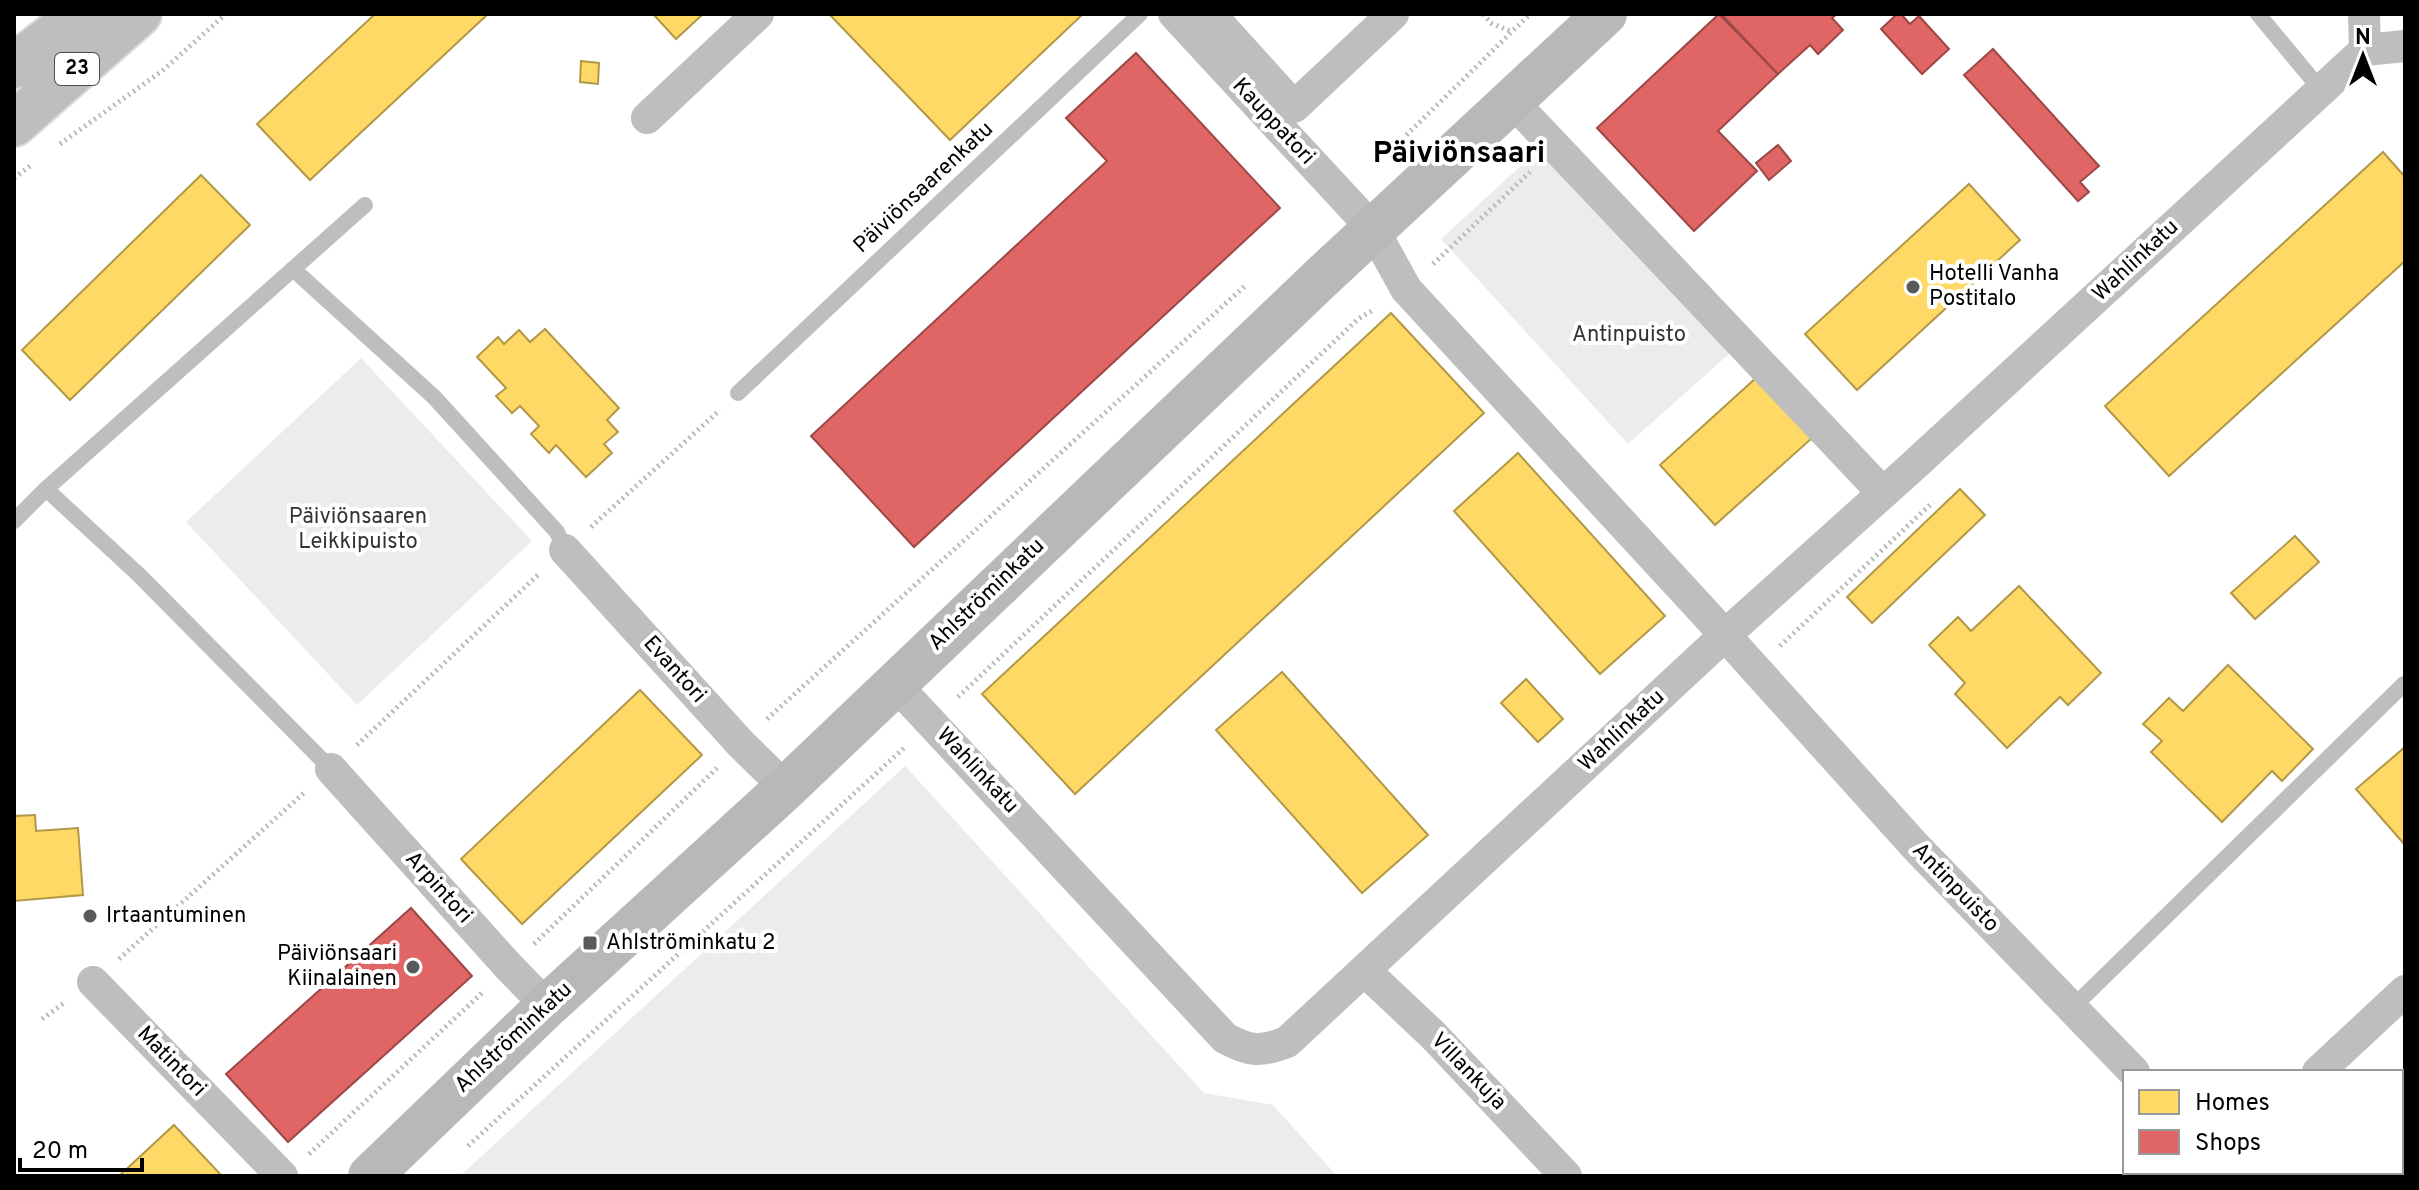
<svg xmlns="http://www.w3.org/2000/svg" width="2419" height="1190" viewBox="0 0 2419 1190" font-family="Overpass,sans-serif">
<rect width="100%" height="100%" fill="#fff"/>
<!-- green -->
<g fill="#ececec">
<path d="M1550,139L1739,345L1628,444L1441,239Z"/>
<path d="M361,358L532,541L357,705L186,522Z"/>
<path d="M905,766L1204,1093L1273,1105L1337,1176H460Z"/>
</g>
<!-- homes -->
<g fill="#ffd966" stroke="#b29847" stroke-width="2">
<path d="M375,14H488L310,180L257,124Z"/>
<path d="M653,14H703L676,39Z"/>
<path d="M829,14H1083L950,140Z"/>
<path d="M581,61L599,63L598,84L580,82Z"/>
<path d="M2383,152L2405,177V261L2169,476L2105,406Z"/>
<path d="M201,175L250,225L70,400L22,350Z"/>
<path d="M1969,184L2020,240L1857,390L1805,334Z"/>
<path d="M1391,313L1484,413L1075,794L982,694Z"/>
<path d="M545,329L619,408L607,420L618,432L604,444L612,453L586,477L556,445L549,453L531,434L539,426L520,406L512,413L496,396L506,388L477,357L498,337L504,344L519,330L530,342Z"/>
<path d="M1757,377L1812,438L1715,525L1660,465Z"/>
<path d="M1518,453L1665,616L1600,674L1454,511Z"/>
<path d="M1960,489L1985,515L1872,623L1847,597Z"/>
<path d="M2295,536L2319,562L2255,619L2231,593Z"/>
<path d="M2019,586L2101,673L2068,705L2060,697L2007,748L1955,694L1965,683L1929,645L1958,617L1971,631Z"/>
<path d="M2228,665L2313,749L2282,781L2272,771L2222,822L2151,752L2162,741L2143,724L2169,698L2183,711Z"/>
<path d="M1282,672L1428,835L1362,893L1216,730Z"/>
<path d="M1526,679L1563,719L1538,742L1501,703Z"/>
<path d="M640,690L702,755L522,924L461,859Z"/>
<path d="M2405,747V845L2356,789Z"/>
<path d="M35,815L36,831L78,828L83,895L14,901V816Z"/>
<path d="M174,1125L222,1176H119Z"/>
</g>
<!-- shops -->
<g fill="#e06666" stroke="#9d4747" stroke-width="2">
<path d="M1719,14L1778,74L1718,131L1757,171L1694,231L1597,128Z"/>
<path d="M1721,14H1837L1832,18L1843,30L1818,54L1810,45L1778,74Z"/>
<path d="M1897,14H1901L1910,24L1919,16L1949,49L1922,74L1881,29Z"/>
<path d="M1993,49L2099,166L2080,182L2089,192L2078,201L1964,75Z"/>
<path d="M1136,53L1280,208L914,547L811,436L1107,161L1066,118Z"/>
<path d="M1778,145L1791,161L1769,180L1756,163Z"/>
<path d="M411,908L472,976L288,1142L226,1074Z"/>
</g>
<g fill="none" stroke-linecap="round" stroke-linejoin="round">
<defs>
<g id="highway">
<path d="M14,66L81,14"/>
<path d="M14,124L139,14"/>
</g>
</defs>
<!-- highway casing -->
<use href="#highway" stroke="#dbdbdb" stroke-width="48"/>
<!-- path -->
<g stroke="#b9b9b9" stroke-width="5" stroke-dasharray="2 4" stroke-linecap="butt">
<path d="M1483,14L1491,23L1512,32"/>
<path d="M60,144L162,71L226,14"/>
<path d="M1385,156L1530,14"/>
<path d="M14,178L33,164"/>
<path d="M1433,264L1530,172"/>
<path d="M591,527L720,410"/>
<path d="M1780,646L1933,502"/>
<path d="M958,697L1358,319L1375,309"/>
<path d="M767,719L1246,285"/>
<path d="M357,745L539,574"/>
<path d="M534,944L717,768"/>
<path d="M119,959L305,792"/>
<path d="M42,1019L64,1003"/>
<path d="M468,1146L904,748"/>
<path d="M309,1154L483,992"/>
</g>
<!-- lane -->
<g stroke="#bebebe" stroke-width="16">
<path d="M2258,14L2321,90"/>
<path d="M293,269L434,397L557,532L565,550"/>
<path d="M738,393L1140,14"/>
<path d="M46,489L139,575L331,769"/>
<path d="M14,521L46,489L365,205"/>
<path d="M2072,1008L2404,684"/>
</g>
<!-- street -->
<g stroke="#bebebe" stroke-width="32">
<path d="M1174,14L1373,229L1406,289L1704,612L1916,847L2134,1072"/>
<path d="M1210,14L1294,107L1393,14"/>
<path d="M2364,14L2365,50"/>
<path d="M1513,102L1883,493"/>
<path d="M647,118L758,14"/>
<path d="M565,550L741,744L786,788"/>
<path d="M894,683L1225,1038C1250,1052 1261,1052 1287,1042L1724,636L1911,468L2365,50L2405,46"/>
<path d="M331,769L509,967L547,1006"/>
<path d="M1365,971L1433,1035L1566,1176"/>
<path d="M93,982L282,1176"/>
<path d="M2318,1072L2405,991"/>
<path d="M2232,1172L2236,1176"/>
</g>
<!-- secondary -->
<path stroke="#b8b8b8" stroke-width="44" d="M370,1176L547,1006L786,788L1323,276L1605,14"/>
<!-- highway -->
<use href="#highway" stroke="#bebebe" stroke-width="44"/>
</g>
<!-- markers -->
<g fill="#595959" stroke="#fff" stroke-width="3">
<circle cx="1913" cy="287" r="8"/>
<circle cx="90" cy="916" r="8"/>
<rect x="582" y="935" width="16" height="16" rx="4"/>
<circle cx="413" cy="967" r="8"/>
</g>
<g text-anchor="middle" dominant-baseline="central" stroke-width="8" stroke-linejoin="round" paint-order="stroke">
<!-- shield labels -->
<rect fill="#fff" stroke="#4c4c4c" stroke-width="2" x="55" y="53" width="44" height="32" rx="6"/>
<g font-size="20" font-weight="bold" fill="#000">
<text x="77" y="69">23</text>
</g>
<!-- street labels -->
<g font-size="22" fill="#000" stroke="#fff">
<text transform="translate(1273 122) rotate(47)">Kauppatori</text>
<text transform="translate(924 188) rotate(-43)">Päiviönsaarenkatu</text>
<text transform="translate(2136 261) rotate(-43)">Wahlinkatu</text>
<text transform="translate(987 595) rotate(-44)">Ahlströminkatu</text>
<text transform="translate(674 670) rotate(48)">Evantori</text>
<text transform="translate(1622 731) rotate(-43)">Wahlinkatu</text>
<text transform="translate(977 771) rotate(47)">Wahlinkatu</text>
<text transform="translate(438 888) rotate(48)">Arpintori</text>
<text transform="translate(1955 888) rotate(46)">Antinpuisto</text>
<text transform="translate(514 1038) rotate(-43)">Ahlströminkatu</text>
<text transform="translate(171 1062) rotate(46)">Matintori</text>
<text transform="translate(1468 1072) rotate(46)">Villankuja</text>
</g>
<!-- poi labels -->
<g font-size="22" fill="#000" stroke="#fff" text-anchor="start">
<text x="1929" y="274">Hotelli Vanha<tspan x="1929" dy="25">Postitalo</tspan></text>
<text x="106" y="916">Irtaantuminen</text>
<text x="606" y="943">Ahlströminkatu 2</text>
<text x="397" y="954" text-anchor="end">Päiviönsaari<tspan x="397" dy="25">Kiinalainen</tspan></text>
</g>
<!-- park labels -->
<g font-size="22" fill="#333" stroke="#fff">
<text x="1629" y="335">Antinpuisto</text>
<text x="358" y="517">Päiviönsaaren<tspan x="358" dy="25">Leikkipuisto</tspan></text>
</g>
<!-- district labels -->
<g font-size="30" font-weight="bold" fill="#000" stroke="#fff">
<text x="1459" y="154">Päiviönsaari</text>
</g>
</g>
<!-- border -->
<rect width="2419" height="1190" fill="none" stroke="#000000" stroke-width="32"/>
<!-- legend -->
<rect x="2123" y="1070" width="280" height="104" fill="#ffffff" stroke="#999999" stroke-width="2"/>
<rect x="2139" y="1090" width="40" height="24" fill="#ffd966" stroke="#999999" stroke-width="2"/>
<text x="2195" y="1110" font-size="24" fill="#000000">Homes</text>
<rect x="2139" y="1130" width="40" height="24" fill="#e06666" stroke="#999999" stroke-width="2"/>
<text x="2195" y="1150" font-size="24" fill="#000000">Shops</text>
<!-- north arrow -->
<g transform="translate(2363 56)" stroke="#ffffff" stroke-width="6" paint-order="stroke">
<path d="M0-6L14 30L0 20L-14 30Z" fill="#000000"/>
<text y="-12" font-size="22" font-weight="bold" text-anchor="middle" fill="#000000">N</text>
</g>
<!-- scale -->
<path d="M20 1158v12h122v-12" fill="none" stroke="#000000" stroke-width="4"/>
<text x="32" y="1158" font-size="24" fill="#000000" stroke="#ffffff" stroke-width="6" paint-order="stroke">20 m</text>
</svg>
